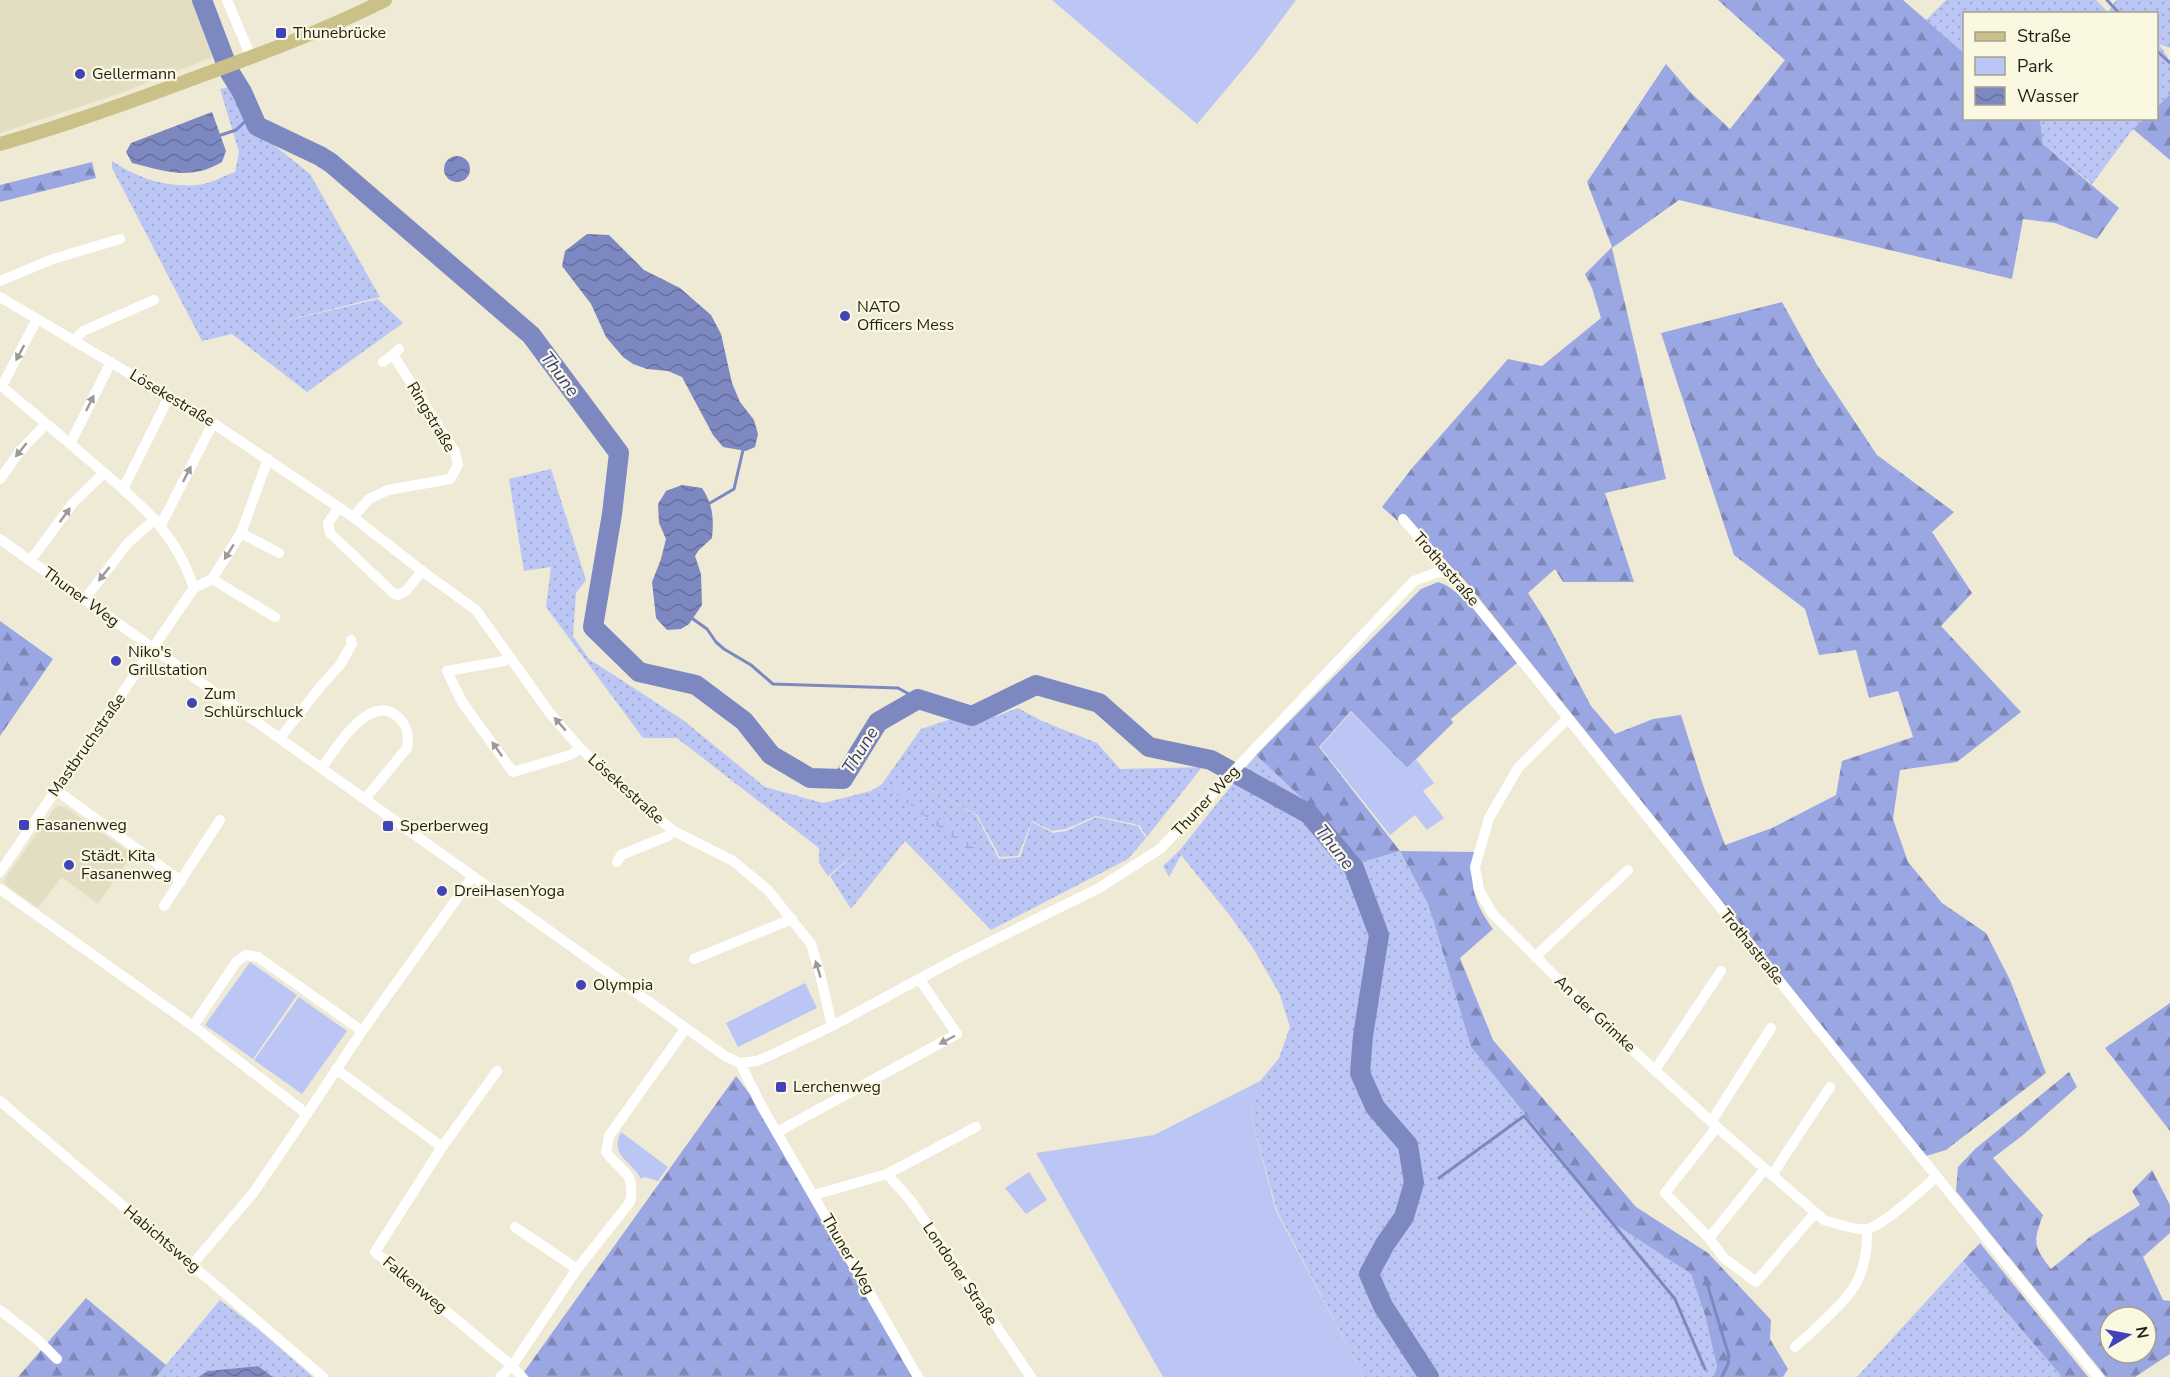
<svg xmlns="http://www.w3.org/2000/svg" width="2170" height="1377" viewBox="0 0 2170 1377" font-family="'Nunito Sans',sans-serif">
<defs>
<pattern id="grass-dots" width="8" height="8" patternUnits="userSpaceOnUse" patternTransform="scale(1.5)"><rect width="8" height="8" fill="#bcc6f5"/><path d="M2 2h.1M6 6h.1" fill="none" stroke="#a1aad1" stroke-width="1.8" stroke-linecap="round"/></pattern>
<pattern id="forest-firs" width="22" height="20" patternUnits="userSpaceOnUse" patternTransform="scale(1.5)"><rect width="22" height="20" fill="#9ba7e2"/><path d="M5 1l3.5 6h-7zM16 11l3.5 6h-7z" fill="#7e87b6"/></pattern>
<pattern id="wetland-marsh" width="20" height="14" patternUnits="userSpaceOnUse" patternTransform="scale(1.5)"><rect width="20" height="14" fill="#bcc6f5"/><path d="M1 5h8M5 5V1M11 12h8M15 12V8" fill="none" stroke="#a1aad1"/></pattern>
<pattern id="water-waves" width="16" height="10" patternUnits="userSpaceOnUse" patternTransform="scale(1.5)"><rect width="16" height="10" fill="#7d88c1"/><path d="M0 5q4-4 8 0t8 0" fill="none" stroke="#666f9c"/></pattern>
</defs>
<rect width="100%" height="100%" fill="#eeead5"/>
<!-- built -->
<g fill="#e3dec2">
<path d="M0,0H192L213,57L118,94L0,133Z"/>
<path d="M59,806L65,807L132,854L98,904L62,877L38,908L5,884L4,880L54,809Z"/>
</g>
<!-- grass -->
<g fill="url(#grass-dots)">
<path d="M1946,0H2096L2108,12L2116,0H2170V48L2159,44L2170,61V94L2157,107L2156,14H1964V53L1926,20Z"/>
<path d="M229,87L254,129L310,174L380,297L273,324L378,299L403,323L307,392L232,334L202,341L112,168V161C137,178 167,188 198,185C211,184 223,176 235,172L239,152L220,89Z"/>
<path d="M2040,119H2144L2133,129L2092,184L2043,144Z"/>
<path d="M551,469L586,580L576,593L573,636L589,659L683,720L765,787L823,803L871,791L882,784L921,729L951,719L978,723L1018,708L1042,721L1097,743L1120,769L1202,767L1147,837L1139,825L1096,816L1066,829L1052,831L1032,821L1018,856L1000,857L977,815L915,781L976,815L999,859L1020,857L1032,822L1053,833L1066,831L1096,817L1138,826L1146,838L1128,859L991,930L905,841L851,909L830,876L856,853L828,876L819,863V848L677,738H643L546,607L551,567L524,571L509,479Z"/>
<path d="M1256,755L1325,820L1359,863L1400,851L1429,906L1471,1047L1613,1223L1691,1274L1705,1315L1717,1367L1713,1377H1364L1277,1211L1251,1116L1260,1081L1279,1058L1290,1027L1280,995L1253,948L1231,917L1181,855L1169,877L1163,866L1179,851Z"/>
<path d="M1963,1261L2062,1377H1857Z"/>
<path d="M220,1300L257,1328L313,1377H273L258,1366L208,1371L198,1377H156Z"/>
</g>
<!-- forest -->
<g fill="url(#forest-firs)" fill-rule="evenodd">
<path d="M1718,0H1903L1964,53V118L2040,119L2043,144L2119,208L2097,239L2055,223L2023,219L2012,279L1679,200L1612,248L1666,479L1605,493L1634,582H1563L1555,569L1528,593L1546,621L1591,706L1615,734L1653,719L1681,715L1703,785L1725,845L1772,828L1836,795L1842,761L1913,737L1898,691L1869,698L1856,650L1819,655L1805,609L1734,555L1661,333L1782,302L1817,365L1877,455L1954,512L1932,532L1972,593L1941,626L2021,712L1957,762L1900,770L1893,819L1908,862L1942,903L1986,933L2010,980L2046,1073L1946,1150L1926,1156L1462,577L1382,507L1413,467L1508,359L1542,366L1601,318L1592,288L1585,274L1612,247L1587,182L1666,64L1691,93L1730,129L1785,60Z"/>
<path d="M2170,94V160L2133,129L2144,119L2156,118L2157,107Z"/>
<path d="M92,162L96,178L0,202V185Z"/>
<path d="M1438,582C1463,588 1500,642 1517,663L1451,719L1453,723L1407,768L1351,711L1319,747L1400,851L1474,852C1470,886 1473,901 1493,929L1460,958L1493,1040L1636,1207L1708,1253L1771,1320L1770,1339L1788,1369L1783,1377H1713L1717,1367L1705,1315L1691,1274L1613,1223L1471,1047L1429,906L1400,851L1359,863L1325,820L1256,755L1421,589Z"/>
<path d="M0,621L53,659L0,736Z"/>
<path d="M2170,1003V1131L2105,1048Z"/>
<path d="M2069,1072L2077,1087L2023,1135L1993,1158L2043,1215C2033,1242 2033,1246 2051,1269L2090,1237L2140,1205L2132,1191L2152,1170L2170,1205V1233L2143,1257L2163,1300L2170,1301V1354L2135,1377H2106L1956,1191L1958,1167L1975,1149ZM2110,1317H2146V1353H2110Z"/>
<path d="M736,1076L766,1115L916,1377H529L524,1372Z"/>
<path d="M1980,1243L2088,1377H2062L1963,1261Z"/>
<path d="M86,1298L166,1365L156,1377H18Z"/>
</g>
<!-- wetland -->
<path fill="url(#wetland-marsh)" d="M896,786L975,847L971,852L892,791Z"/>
<!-- green -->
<g fill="#bcc6f5">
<path d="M1052,0H1296L1255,55L1197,124Z"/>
<path d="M1351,712L1407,768L1416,759L1434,783L1423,791L1444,818L1427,830L1415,815L1390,835L1320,747Z"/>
<path d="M250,962L297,995L253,1059L205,1025Z"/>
<path d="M805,983L817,1008L738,1047L726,1023Z"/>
<path d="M299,997L347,1031L302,1094L254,1060Z"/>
<path d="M1260,1081L1251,1116L1276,1211L1364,1377H1163L1036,1153L1154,1135Z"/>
<path d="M621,1132L668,1167L658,1181L644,1177L641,1179C631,1160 609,1156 621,1132Z"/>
<path d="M1029,1172L1047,1200L1026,1214L1005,1188Z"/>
</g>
<!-- water -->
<g fill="url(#water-waves)">
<path d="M212,112L226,151L222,162C190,181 165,171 132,163L126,152L131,143Z"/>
<circle cx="457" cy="169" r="13"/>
<path d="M587,234L609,235L644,270L680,288L711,315L721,334L732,383L740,402L754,420L758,434L755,447L746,451L723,447L713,435L682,377L668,371L647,369L633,364L623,357L606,337L591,304L562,266L565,251Z"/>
<path d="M682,485L702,488C713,504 714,519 712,538L699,550L695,556L701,574L702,605L689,624L681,629L667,630L656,618L652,582L661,559L666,539L659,523L658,504L666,491Z"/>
<path d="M258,1366L273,1377H198L208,1371Z"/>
</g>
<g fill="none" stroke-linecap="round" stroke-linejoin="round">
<!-- stream -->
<g stroke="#7d88c1" stroke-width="3">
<path d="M2107,0L2120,14"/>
<path d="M2156,50L2170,63"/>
<path d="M221,135L236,130L252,115"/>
<path d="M710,503L734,489L743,450"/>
<path d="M693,619L707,629L716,642L724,649L751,665L773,684L898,688L918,699"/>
<path d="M1439,1178L1524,1116L1675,1299L1705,1369"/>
<path d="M1705,1277L1729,1356L1728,1364L1722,1377"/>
</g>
<!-- river -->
<path stroke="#7d88c1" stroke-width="20" d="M202,0L229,71L242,92L257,126L320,156L331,163L531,335L619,453L612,514L593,627L639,672L696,685L744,721L771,755L810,778L843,779L878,722L918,699L972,716L1036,685L1099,703L1149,747L1211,760L1309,814L1354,868L1379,935L1363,1036L1360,1073L1375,1107L1408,1145L1414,1183L1404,1217L1385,1244L1369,1274L1383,1306L1429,1377"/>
<!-- minor -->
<g stroke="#fff" stroke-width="10">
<path d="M227,0L251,57"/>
<path d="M0,281L53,259L120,239"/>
<path d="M0,297L213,423L353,517L422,571L476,610L549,712L579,747L623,789L672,830L733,861L768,890L811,944L821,978L832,1026"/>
<path d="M74,341L83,331L154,300"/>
<path d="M383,362L393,355"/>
<path d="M0,385C32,412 64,438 95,465C140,504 174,529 194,588"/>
<path d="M2,386L37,319"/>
<path d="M70,444L111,362"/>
<path d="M0,479L20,451L46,424"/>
<path d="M123,489L169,397"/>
<path d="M339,507L328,523L330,533L393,593L398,595L406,591L422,571"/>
<path d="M353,517L369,499L388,490L450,479L458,465L455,452L393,355L399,349"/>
<path d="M1403,519L1468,594L2098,1377"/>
<path d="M161,525L213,423"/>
<path d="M241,533L279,553"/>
<path d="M0,539L725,1056L740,1063L757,1061L771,1055L832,1026L960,957L1099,888L1160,849L1414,581L1438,572L1450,573"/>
<path d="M30,561L73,503L104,473"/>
<path d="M212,579L275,617"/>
<path d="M84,600L128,543L155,519"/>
<path d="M509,657L504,661L447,671L462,702L513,772L567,756L574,753L579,747"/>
<path d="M1568,718L1518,768L1489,818L1475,867L1479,890L1492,913L1588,1009L1717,1127L1824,1220C1835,1223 1856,1231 1867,1229C1882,1226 1923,1189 1936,1177"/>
<path d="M280,738L321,686L340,665L352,644L351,640"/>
<path d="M322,768C335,749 371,690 399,718C408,727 409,736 407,748L365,799"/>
<path d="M56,790L181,881"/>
<path d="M617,862L621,855L668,836L672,830"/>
<path d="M0,872L194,588L212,579L241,533L268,459"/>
<path d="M0,889L193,1026L307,1114L362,1031L473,876"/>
<path d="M164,906L220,820"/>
<path d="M1535,957L1628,870"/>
<path d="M694,959L792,919"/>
<path d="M193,1026L237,961L246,955L258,957L362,1031"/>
<path d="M740,1063L762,1107L918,1377"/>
<path d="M336,1069L442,1147L375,1252L512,1366L522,1377"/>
<path d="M1655,1070L1721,971"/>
<path d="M0,1101L323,1377"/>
<path d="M1711,1122L1771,1028"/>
<path d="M1717,1127L1665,1193L1709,1238L1724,1258L1756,1282L1815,1213"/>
<path d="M777,1132L957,1034L920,980"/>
<path d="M442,1147L497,1071"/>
<path d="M887,1174L911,1201L1031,1377"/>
<path d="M1772,1175L1830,1087"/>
<path d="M814,1195L887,1174L976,1127"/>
<path d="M515,1227L577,1269"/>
<path d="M1709,1238L1765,1169"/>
<path d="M192,1265L254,1192L307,1114"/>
<path d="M0,1310L38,1340L57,1359"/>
<path d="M1795,1347C1811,1333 1843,1305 1854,1287C1864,1271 1868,1247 1867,1229"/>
<path d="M500,1377L512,1366L577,1269L630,1202C636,1172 622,1173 606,1152L609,1136L686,1028"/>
</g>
<!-- major -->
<path stroke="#cac189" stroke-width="14" d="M0,144C70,124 139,99 208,73C268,51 328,29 385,0"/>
</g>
<!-- one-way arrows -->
<defs><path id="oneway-solid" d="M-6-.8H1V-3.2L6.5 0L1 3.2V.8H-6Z" transform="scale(1.5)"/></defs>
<g fill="#9b9a97">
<use href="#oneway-solid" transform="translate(20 353) rotate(118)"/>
<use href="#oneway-solid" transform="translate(90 403) rotate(-64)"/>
<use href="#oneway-solid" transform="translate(21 450) rotate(129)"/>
<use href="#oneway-solid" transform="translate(187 474) rotate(-63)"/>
<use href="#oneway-solid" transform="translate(65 515) rotate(-54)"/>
<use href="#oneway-solid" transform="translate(229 552) rotate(122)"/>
<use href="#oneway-solid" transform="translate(104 574) rotate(128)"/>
<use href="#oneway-solid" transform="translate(560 724) rotate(-131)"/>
<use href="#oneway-solid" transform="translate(497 749) rotate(-125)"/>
<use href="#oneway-solid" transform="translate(818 969) rotate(-107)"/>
<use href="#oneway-solid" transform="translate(947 1040) rotate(152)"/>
</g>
<!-- markers -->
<g fill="#4144b9" stroke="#fbf8e2" stroke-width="2">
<rect x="275" y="27" width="12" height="12" rx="3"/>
<circle cx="80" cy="74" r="6"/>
<circle cx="845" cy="316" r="6"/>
<circle cx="116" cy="661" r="6"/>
<circle cx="192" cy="703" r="6"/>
<rect x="18" y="819" width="12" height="12" rx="3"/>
<rect x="382" y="820" width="12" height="12" rx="3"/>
<circle cx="69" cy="865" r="6"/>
<circle cx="442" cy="891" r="6"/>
<circle cx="581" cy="985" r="6"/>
<rect x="775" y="1081" width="12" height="12" rx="3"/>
</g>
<g text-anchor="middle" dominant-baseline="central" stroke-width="4.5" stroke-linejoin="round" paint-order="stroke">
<!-- poi labels -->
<g font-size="16" fill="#201f17" stroke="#fbf8e2" text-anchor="start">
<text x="293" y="33">Thunebrücke</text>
<text x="92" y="74">Gellermann</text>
<text x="857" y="307">NATO<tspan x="857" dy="18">Officers Mess</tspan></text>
<text x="128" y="652">Niko's<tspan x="128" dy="18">Grillstation</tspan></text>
<text x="204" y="694">Zum<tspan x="204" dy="18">Schlürschluck</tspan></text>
<text x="36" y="825">Fasanenweg</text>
<text x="400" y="826">Sperberweg</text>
<text x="81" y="856">Städt. Kita<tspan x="81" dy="18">Fasanenweg</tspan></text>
<text x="454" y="891">DreiHasenYoga</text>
<text x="593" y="985">Olympia</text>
<text x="793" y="1087">Lerchenweg</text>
</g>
<!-- street labels -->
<g font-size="16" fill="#201f17" stroke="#fbf8e2">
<text transform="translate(172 398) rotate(31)">Lösekestraße</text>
<text transform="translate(431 417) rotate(59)">Ringstraße</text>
<text transform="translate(1446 569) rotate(49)">Trothastraße</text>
<text transform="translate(81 597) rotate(36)">Thuner Weg</text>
<text transform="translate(87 745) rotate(-55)">Mastbruchstraße</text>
<text transform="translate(626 789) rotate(42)">Lösekestraße</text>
<text transform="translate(1206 801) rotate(-47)">Thuner Weg</text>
<text transform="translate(1752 947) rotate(51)">Trothastraße</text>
<text transform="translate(1595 1014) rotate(43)">An der Grimke</text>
<text transform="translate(162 1239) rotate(40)">Habichtsweg</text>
<text transform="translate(848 1254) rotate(60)">Thuner Weg</text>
<text transform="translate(960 1274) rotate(56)">Londoner Straße</text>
<text transform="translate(415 1285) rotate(40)">Falkenweg</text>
</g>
<!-- water labels -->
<g font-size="18" font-style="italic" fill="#363c83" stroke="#fbf8e2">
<text transform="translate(560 374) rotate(53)">Thune</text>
<text transform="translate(860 750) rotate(-58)">Thune</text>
<text transform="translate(1335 847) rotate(52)">Thune</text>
</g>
</g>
<!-- legend -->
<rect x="1963" y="12" width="195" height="108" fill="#fbf8e2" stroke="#a3a191" stroke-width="1.5"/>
<rect x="1975" y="32" width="30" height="9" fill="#cac189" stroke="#a3a191" stroke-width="1.5"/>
<text x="2017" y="42" font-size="18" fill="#201f17">Straße</text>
<rect x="1975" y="57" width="30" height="18" fill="#bcc6f5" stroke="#a3a191" stroke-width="1.5"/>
<text x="2017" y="72" font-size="18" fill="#201f17">Park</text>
<rect x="1975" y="87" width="30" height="18" fill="url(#water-waves)" stroke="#a3a191" stroke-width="1.5"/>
<text x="2017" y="102" font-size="18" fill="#201f17">Wasser</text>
<!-- north arrow -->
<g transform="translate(2128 1335) rotate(80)"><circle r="28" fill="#fbf8e2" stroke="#a3a191" stroke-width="1.5"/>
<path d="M0-4.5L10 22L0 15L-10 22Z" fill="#4144b9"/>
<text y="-9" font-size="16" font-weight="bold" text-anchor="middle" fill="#201f17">N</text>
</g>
</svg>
